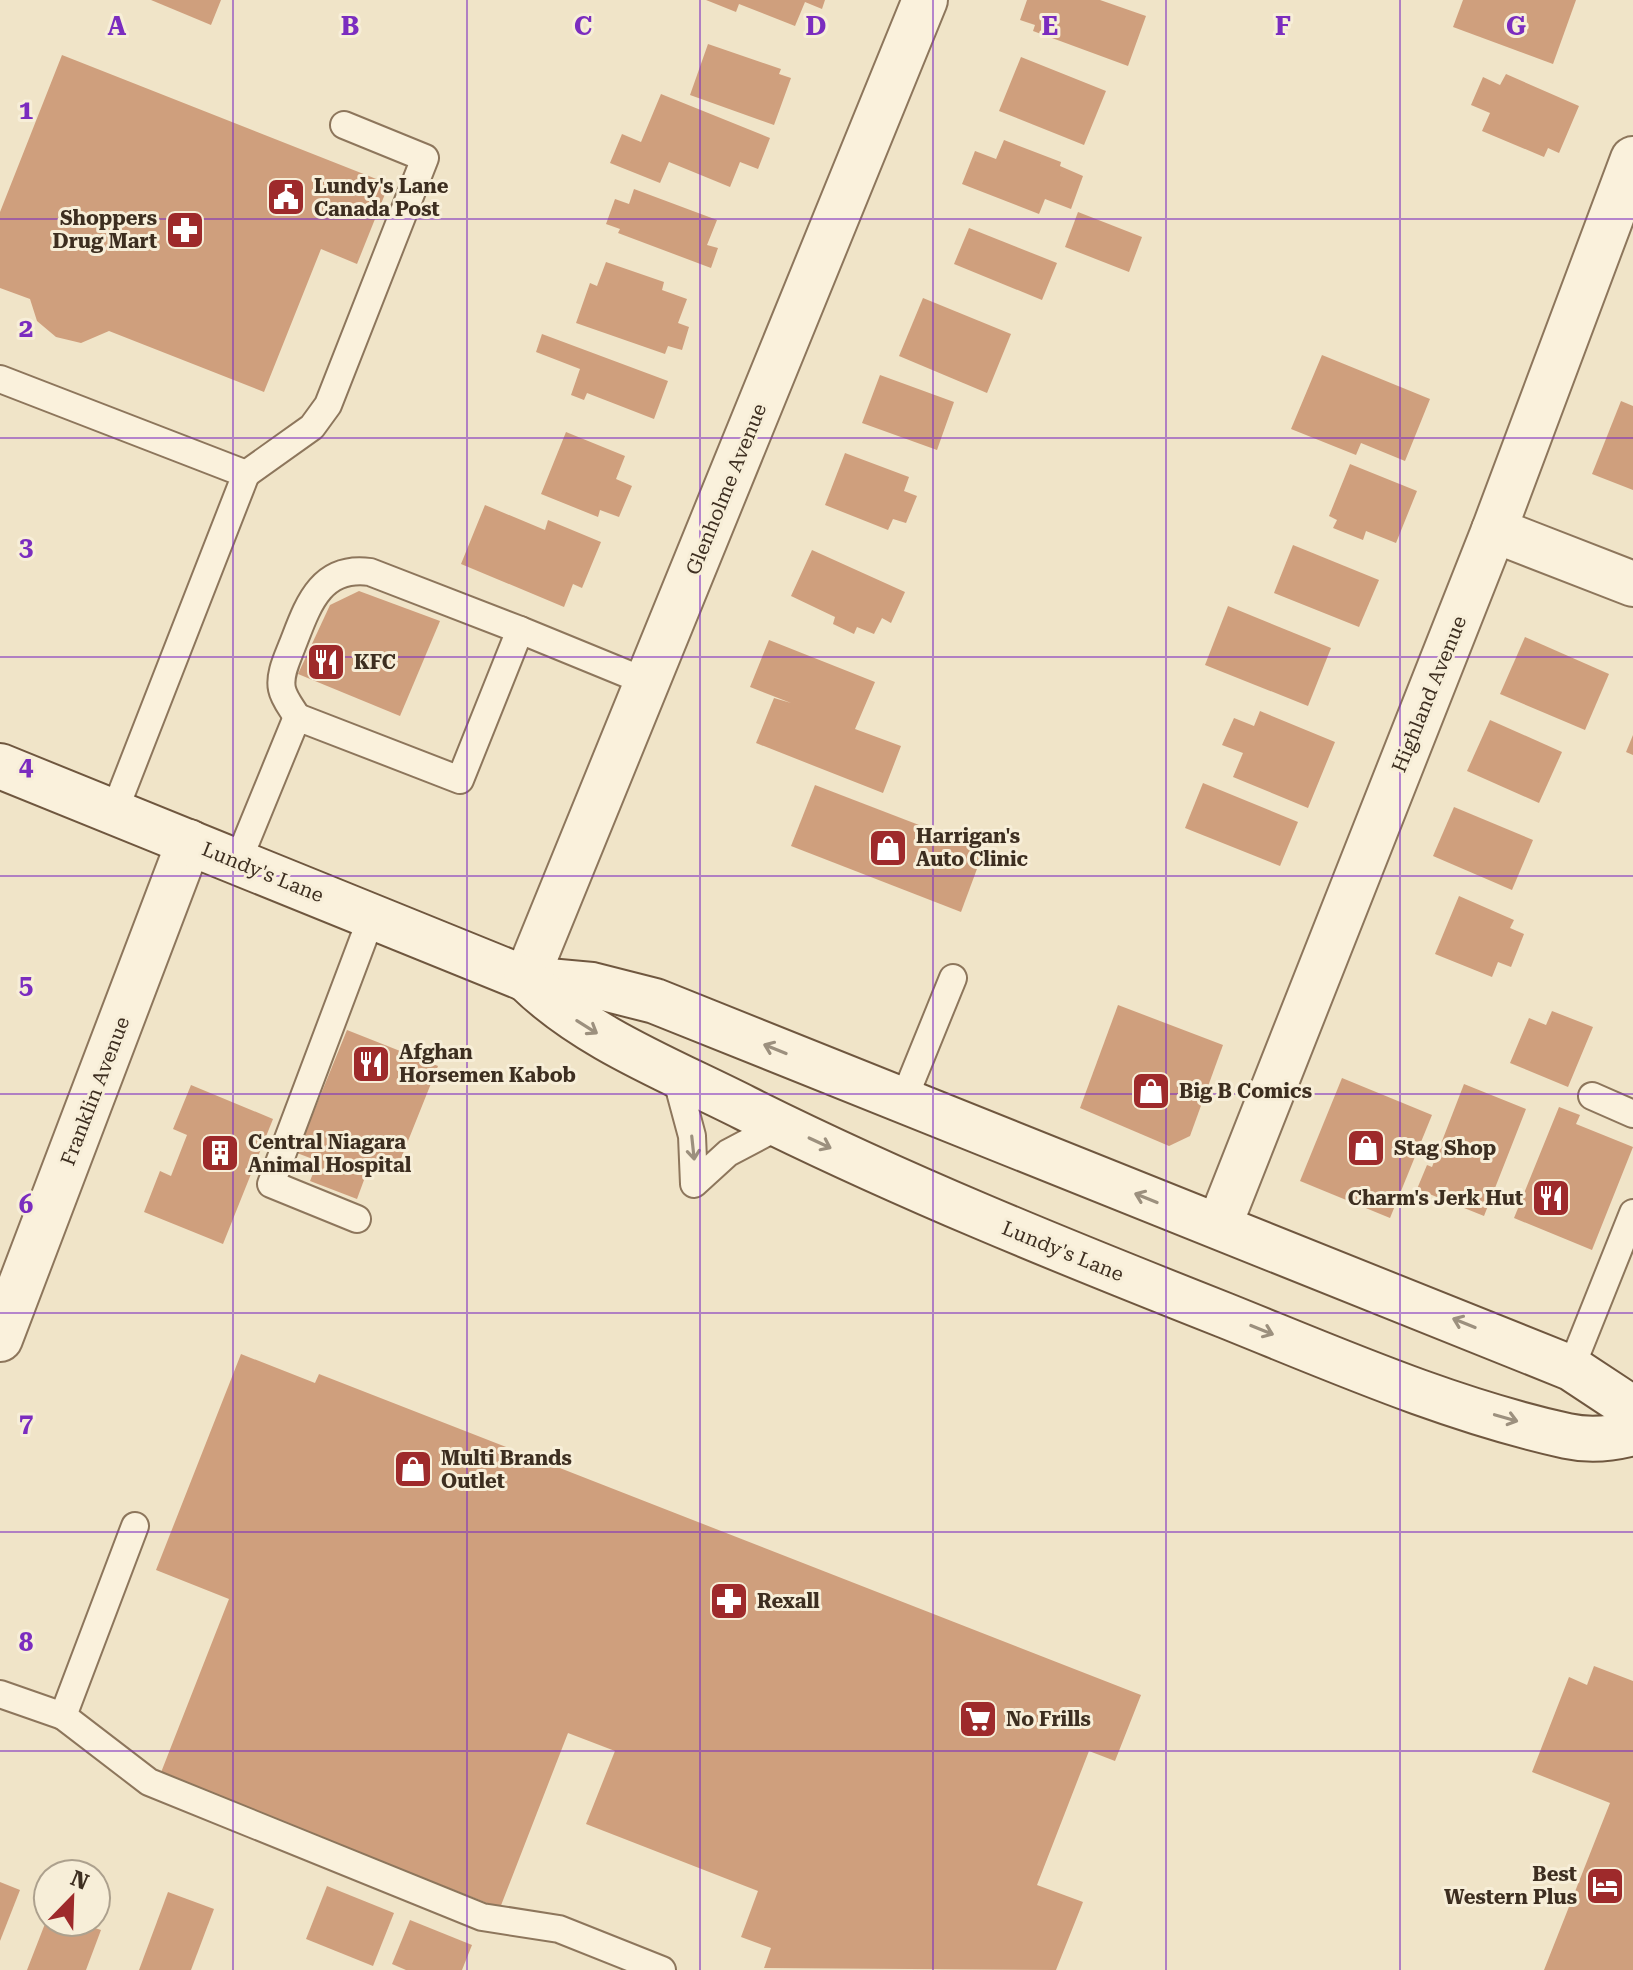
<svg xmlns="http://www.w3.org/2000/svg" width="1633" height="1970" viewBox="0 0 1633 1970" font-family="'Roboto Serif',serif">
<rect width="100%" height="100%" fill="#f0e4c8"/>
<!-- building -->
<g fill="#cf9f7d">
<path d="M151,0H221L211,25Z"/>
<path d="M706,0H825L822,9L805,2L795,26L739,4L736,12Z"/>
<path d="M1027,0H1100L1146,16L1128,66L1033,31L1035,25L1020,20Z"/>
<path d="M1463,0H1576L1553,64L1453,27Z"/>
<path d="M708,44L781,69L779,74L791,78L774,125L690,95Z"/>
<path d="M62,55L389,184L357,264L321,249L264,392L109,331L81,343L56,337L37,321L30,299L0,288V212Z"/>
<path d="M1021,57L1106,91L1084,145L999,111Z"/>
<path d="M1506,74L1579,106L1559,153L1548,148L1544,157L1482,131L1490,113L1471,105L1483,77L1500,85Z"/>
<path d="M661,94L770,138L758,169L740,162L730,187L669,162L660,183L610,163L622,134L641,142Z"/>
<path d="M1004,140L1061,162L1060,166L1083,176L1071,209L1045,199L1039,214L962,184L975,151L996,159Z"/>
<path d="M634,189L717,220L707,245L718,248L711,268L618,233L620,229L606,224L615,199L629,204Z"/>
<path d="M1078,212L1142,237L1129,272L1065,247Z"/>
<path d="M969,228L1057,263L1042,300L954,264Z"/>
<path d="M606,262L664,282L662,290L687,299L678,323L689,327L682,350L668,346L665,354L576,323L590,283L597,286Z"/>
<path d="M923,298L1011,334L987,393L899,356Z"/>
<path d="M542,334L668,381L654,419L587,393L584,400L571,395L580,369L536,352Z"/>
<path d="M1322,355L1430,399L1405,461L1361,443L1356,455L1291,429Z"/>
<path d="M880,375L954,402L937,450L862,423Z"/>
<path d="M1621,401L1633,406V490L1592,474Z"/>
<path d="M566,432L625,456L616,479L632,486L619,517L600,510L598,517L541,494Z"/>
<path d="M845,453L909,477L904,491L917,496L906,523L893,519L888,530L825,505Z"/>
<path d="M1350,464L1417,491L1396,543L1366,531L1363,540L1333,528L1337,520L1329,516Z"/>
<path d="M485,505L545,530L548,520L601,542L582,588L573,584L564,607L461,564Z"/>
<path d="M1293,545L1379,580L1359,627L1274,593Z"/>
<path d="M812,550L905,592L891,623L882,618L874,634L857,627L854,634L833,624L835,617L791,596Z"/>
<path d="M359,591L440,621L400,716L298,674L330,605Z"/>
<path d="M1228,606L1331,648L1308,706L1205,665Z"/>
<path d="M1525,637L1609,674L1585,730L1500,694Z"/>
<path d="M769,640L875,682L855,729L901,746L883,793L756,743L774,698L791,703L750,687Z"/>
<path d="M1260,711L1335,742L1308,808L1233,777L1243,753L1222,745L1234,718L1254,726Z"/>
<path d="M1490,720L1562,752L1539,803L1467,771Z"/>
<path d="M1633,735V755L1626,752Z"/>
<path d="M1203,783L1298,822L1280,866L1185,828Z"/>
<path d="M815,785L984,850L961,912L791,846Z"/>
<path d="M1454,807L1533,840L1512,890L1433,856Z"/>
<path d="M1459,896L1514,920L1510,928L1524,934L1511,967L1498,962L1492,977L1435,954Z"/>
<path d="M1118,1005L1223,1045L1190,1136L1169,1146L1080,1108Z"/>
<path d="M1552,1011L1593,1027L1568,1087L1510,1063L1529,1018L1546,1025Z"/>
<path d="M347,1030L438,1066L396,1171L371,1161L357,1199L310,1181L318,1161L297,1153Z"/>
<path d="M1342,1078L1432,1115L1390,1218L1300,1181Z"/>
<path d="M1464,1084L1526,1109L1484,1216L1417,1189L1427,1165L1432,1167Z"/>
<path d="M191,1085L273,1119L223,1244L144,1212L160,1171L171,1176L187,1135L173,1129Z"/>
<path d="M1559,1107L1580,1115L1576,1124L1633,1147L1592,1250L1514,1218Z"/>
<path d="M241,1354L315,1383L319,1374L1141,1695L1115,1761L1089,1751L1037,1885L1083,1902L1056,1970L764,1968L771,1948L741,1937L758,1891L586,1824L615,1751L568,1733L500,1908L160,1775L229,1599L156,1570Z"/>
<path d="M1594,1666L1633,1681V1970H1544L1610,1803L1532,1772L1569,1677L1587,1685Z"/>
<path d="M0,1882L20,1890L0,1941Z"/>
<path d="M327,1886L394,1913L373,1966L306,1939Z"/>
<path d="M168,1892L214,1909L191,1970H139Z"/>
<path d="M48,1916V1922L73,1931L77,1922L101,1930L86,1970H27Z"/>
<path d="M410,1920L472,1945L462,1970H406L392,1964Z"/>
</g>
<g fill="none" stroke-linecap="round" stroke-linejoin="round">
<defs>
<g id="service">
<path d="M0,379L246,474L114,812"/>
<path d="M246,474L312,427L328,405L425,158L344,125"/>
<path d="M297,717C292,708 284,699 282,689C279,675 287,659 292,646C307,608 319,565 370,572L520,630"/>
<path d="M238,861L297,717L460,780L520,630L647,682"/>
<path d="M675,1073L692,1136L694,1184L728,1153L781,1125"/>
<path d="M1592,1096L1633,1114"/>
<path d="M903,1101L953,978"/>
<path d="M357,1219L271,1184L372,916"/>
<path d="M1571,1368L1633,1213"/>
<path d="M0,1694L63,1716L135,1526"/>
<path d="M63,1716L149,1782L482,1917L559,1929L662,1970"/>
</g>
<g id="minor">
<path d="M1494,530L1633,584"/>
<path d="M526,979L925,0"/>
<path d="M1219,1226L1494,530L1633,159"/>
<path d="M0,1339L189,842"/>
</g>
<g id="secondary">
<path d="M0,766L526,979L592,985L655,1001L1571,1368L1633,1409"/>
<path d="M526,979C586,1038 670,1070 745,1108C901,1186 1062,1251 1224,1315C1336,1360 1449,1410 1567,1436C1590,1441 1611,1439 1633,1433"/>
</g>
</defs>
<!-- service casing -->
<use href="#service" stroke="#8d765c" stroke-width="30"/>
<!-- minor casing -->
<use href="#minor" stroke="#8d765c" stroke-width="48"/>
<!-- secondary casing -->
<use href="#secondary" stroke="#6f573f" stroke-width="48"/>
<!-- service -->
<use href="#service" stroke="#faf1dc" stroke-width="26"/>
<!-- minor -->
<use href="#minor" stroke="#faf1dc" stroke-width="44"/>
<!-- secondary -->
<use href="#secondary" stroke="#faf1dc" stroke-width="44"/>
</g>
<!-- one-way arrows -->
<defs><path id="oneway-shaft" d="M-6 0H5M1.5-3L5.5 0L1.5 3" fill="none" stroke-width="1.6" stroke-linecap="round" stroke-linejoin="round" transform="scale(2)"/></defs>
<g stroke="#9c907e">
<use href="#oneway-shaft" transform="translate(587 1027) rotate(32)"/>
<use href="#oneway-shaft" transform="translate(775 1049) rotate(-158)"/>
<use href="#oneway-shaft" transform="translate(820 1143) rotate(25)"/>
<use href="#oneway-shaft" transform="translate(693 1148) rotate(84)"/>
<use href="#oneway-shaft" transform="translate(1146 1198) rotate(-158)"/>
<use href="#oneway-shaft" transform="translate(1464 1323) rotate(-158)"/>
<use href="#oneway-shaft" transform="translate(1262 1330) rotate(22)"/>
<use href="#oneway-shaft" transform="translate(1506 1418) rotate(16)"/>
</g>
<!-- grid -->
<path fill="none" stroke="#7b2cbf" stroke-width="2" stroke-opacity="0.55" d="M233,0V1970M467,0V1970M700,0V1970M933,0V1970M1166,0V1970M1400,0V1970M0,219H1633M0,438H1633M0,657H1633M0,876H1633M0,1094H1633M0,1313H1633M0,1532H1633M0,1751H1633"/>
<!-- icons -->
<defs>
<symbol id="civic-square" viewBox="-11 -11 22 22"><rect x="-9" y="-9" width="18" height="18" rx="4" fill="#9e2a2b" stroke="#f7eed8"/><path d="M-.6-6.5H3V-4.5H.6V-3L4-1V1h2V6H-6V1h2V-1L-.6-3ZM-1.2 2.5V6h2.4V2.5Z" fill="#fff"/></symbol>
<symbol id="pharmacy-square" viewBox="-11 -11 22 22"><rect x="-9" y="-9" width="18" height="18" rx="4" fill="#9e2a2b" stroke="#f7eed8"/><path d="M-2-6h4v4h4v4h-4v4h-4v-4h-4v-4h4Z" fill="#fff"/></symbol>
<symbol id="restaurant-square" viewBox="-11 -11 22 22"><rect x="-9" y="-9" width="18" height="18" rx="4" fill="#9e2a2b" stroke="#f7eed8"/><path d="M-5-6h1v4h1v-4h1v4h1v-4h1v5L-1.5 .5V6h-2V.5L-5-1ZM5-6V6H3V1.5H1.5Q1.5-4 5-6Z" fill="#fff"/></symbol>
<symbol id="shop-square" viewBox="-11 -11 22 22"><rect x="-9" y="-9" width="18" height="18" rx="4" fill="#9e2a2b" stroke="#f7eed8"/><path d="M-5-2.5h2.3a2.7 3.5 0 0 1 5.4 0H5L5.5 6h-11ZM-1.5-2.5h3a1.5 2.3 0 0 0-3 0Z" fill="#fff"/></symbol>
<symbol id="building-square" viewBox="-11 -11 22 22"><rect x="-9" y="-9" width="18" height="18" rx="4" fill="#9e2a2b" stroke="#f7eed8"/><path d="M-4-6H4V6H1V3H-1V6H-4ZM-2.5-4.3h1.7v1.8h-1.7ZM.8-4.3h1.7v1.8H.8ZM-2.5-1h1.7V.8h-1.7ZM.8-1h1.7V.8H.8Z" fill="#fff"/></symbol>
<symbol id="supermarket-square" viewBox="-11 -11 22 22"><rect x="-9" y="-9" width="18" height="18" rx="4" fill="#9e2a2b" stroke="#f7eed8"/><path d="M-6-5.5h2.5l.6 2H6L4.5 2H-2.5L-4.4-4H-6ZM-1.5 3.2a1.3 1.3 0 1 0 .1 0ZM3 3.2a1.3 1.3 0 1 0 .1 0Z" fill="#fff"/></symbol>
<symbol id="hotel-square" viewBox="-11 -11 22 22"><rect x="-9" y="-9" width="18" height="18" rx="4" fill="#9e2a2b" stroke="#f7eed8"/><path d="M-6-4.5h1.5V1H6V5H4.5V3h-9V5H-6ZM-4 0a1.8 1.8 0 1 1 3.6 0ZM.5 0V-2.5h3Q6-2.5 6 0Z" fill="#fff"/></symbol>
</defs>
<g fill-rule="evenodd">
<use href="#civic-square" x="264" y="175" width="44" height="44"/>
<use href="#pharmacy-square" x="163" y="208" width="44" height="44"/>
<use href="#restaurant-square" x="304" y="640" width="44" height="44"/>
<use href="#shop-square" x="866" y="826" width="44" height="44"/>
<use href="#restaurant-square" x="349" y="1042" width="44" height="44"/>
<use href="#shop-square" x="1129" y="1069" width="44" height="44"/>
<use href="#shop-square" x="1344" y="1126" width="44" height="44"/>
<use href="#building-square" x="198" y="1131" width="44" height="44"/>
<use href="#restaurant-square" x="1529" y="1176" width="44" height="44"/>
<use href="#shop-square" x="391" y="1447" width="44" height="44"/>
<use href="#pharmacy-square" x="707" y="1579" width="44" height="44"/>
<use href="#supermarket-square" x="956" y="1697" width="44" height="44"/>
<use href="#hotel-square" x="1583" y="1864" width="44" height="44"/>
</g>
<g text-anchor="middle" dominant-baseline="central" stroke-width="6" stroke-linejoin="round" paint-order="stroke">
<!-- poi labels -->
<g font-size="20" font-weight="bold" fill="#3d2e20" stroke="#f7eed8" text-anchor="start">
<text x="314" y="186">Lundy's Lane<tspan x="314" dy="23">Canada Post</tspan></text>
<text x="157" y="218" text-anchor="end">Shoppers<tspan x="157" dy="23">Drug Mart</tspan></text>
<text x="354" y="662">KFC</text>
<text x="916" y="836">Harrigan's<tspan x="916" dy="23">Auto Clinic</tspan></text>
<text x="399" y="1052">Afghan<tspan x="399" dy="23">Horsemen Kabob</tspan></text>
<text x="1179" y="1091">Big B Comics</text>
<text x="248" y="1142">Central Niagara<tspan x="248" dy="23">Animal Hospital</tspan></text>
<text x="1394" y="1148">Stag Shop</text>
<text x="1523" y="1198" text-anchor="end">Charm's Jerk Hut</text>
<text x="441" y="1458">Multi Brands<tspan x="441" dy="23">Outlet</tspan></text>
<text x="757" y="1601">Rexall</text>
<text x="1006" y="1719">No Frills</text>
<text x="1577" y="1874" text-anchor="end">Best<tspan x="1577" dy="23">Western Plus</tspan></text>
</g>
<!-- street labels -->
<g font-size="20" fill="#3d2e20" stroke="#f7eed8">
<text transform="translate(726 489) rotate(-68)">Glenholme Avenue</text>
<text transform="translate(1429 694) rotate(-68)">Highland Avenue</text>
<text transform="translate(263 872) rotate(22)">Lundy's Lane</text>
<text transform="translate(95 1091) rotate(-69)">Franklin Avenue</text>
<text transform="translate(1063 1251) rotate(22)">Lundy's Lane</text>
</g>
</g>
<g font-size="26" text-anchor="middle" font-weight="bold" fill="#7b2cbf" stroke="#f7eed8" stroke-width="6" stroke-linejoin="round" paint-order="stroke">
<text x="117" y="35">A</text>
<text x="350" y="35">B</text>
<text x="583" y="35">C</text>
<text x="816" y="35">D</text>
<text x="1050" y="35">E</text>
<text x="1283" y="35">F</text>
<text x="1516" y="35">G</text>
<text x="26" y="119">1</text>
<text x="26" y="337">2</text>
<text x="26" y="556">3</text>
<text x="26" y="775">4</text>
<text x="26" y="994">5</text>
<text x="26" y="1213">6</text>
<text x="26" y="1432">7</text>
<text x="26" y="1651">8</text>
</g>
<!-- north arrow -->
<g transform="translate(72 1898) rotate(23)"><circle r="38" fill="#f7eed8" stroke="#ada18e" stroke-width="2"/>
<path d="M0-6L14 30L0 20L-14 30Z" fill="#9e2a2b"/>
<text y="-12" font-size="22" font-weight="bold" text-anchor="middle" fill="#3d2e20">N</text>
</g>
</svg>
